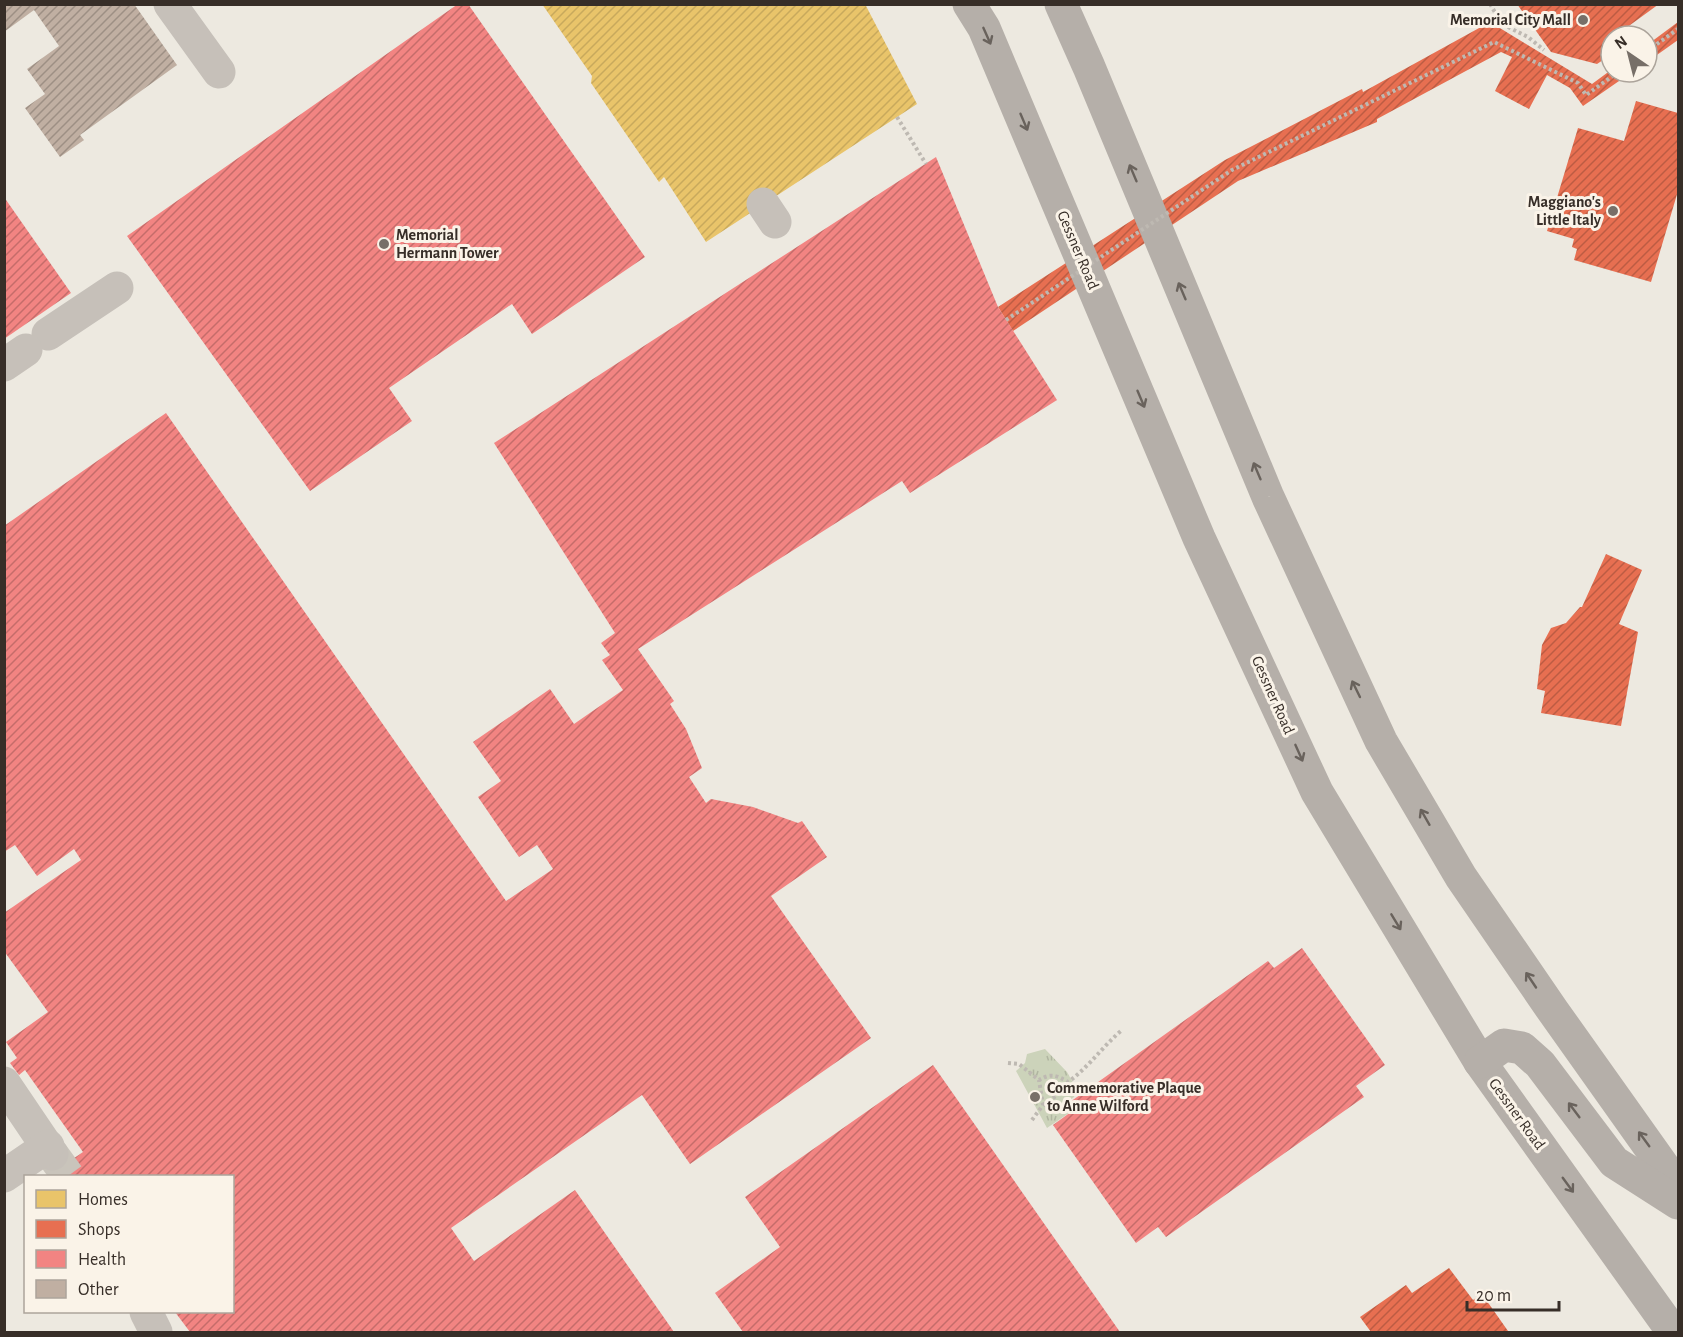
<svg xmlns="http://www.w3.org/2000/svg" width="1683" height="1337" viewBox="0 0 1683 1337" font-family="'Alegreya Sans',sans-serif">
<defs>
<pattern id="park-tufts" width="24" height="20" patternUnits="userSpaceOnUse" patternTransform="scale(1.5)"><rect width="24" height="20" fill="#ccd3ba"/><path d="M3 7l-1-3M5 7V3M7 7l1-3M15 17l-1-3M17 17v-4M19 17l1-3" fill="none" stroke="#b0b5a0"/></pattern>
<pattern id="homes-hatch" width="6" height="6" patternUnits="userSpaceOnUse" patternTransform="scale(1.5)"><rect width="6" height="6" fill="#e9c46a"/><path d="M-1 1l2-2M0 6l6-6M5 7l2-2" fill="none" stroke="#c8a95c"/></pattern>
<pattern id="shops-hatch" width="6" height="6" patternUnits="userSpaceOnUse" patternTransform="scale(1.5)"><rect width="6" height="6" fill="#e76f51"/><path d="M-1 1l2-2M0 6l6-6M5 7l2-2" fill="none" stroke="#bc5c43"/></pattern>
<pattern id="health-hatch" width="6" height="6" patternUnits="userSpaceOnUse" patternTransform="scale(1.5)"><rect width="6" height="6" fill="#f28482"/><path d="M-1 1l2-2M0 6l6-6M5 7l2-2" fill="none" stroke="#c56c6a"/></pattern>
<pattern id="building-hatch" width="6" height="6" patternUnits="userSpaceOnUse" patternTransform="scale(1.5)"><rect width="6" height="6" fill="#c0afa2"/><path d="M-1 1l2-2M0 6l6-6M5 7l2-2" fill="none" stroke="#9d8f84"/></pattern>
</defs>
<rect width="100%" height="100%" fill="#ede9e0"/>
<!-- park -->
<path fill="url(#park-tufts)" d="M1045,1049L1067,1072L1076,1088L1074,1097L1064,1105L1069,1113L1047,1128L1016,1071L1025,1063L1027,1054Z"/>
<!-- homes -->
<path fill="url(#homes-hatch)" d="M542,4H865L917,104L706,242L664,177L659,182L591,83L592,76Z"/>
<!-- shops -->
<g fill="url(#shops-hatch)">
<path d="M1517,4H1659L1615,36H1611L1609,56L1597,64L1551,52Z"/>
<path d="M1490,22L1592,84L1611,70L1632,72L1583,106L1570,88L1547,75L1529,109L1495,91L1512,57L1501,52L1377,119V122L1238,181L1013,331L998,307L1225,160L1362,89L1363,92Z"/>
<path d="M1678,22V40L1647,62V45Z"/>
<path d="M1636,101L1678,113V191L1651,282L1574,260L1577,249L1572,247L1574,239L1547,231L1578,128L1624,141Z"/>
<path d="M1606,554L1642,570L1619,624L1638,632L1621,726L1541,713L1545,691L1537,689L1542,645L1551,628L1566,623L1580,607H1582Z"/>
<path d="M1449,1268L1473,1300L1482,1294L1508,1331L1371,1332L1360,1317L1406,1285L1412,1293Z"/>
</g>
<!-- health -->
<g fill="url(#health-hatch)">
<path d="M458,4H468L645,257L532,334L512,304L389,388L412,421L310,491L127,236Z"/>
<path d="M936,157L998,307L1057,400L910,493L902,481L638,649L674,701L670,704L686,729L702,768L689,777L706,803L711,799L753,807L798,823L802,821L827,857L771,896L871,1038L690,1164L642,1095L451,1228L474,1261L575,1190L674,1332H190L175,1312H232V1176H48L83,1152L25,1070L19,1075L10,1063L17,1058L6,1042L48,1012L4,951V913L81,860L74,849L37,876L15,845L4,852V526L166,413L506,901L553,869L537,845L519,857L478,797L501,781L473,742L550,689L574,724L623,690L602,660L610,655L601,643L615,633L494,443Z"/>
<path d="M4,197L71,293L4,339Z"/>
<path d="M1302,948L1385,1065L1356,1086L1364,1097L1166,1237L1158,1227L1136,1243L1053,1125L1075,1109L1070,1102L1268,961L1274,968Z"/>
<path d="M933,1065L1120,1332H743L715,1293L780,1247L745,1197Z"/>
</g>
<!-- building -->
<path fill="url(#building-hatch)" d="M4,4H134L177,65L80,135L84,140L60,157L25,108L45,94L27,69L59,46L34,10L4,32Z"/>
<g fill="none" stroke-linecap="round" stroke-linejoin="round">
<!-- minor-tunnel -->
<path stroke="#c9c4bb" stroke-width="33" stroke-dasharray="33 16" stroke-linecap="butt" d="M52,1154L68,1176"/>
<!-- path -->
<g stroke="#beb9b2" stroke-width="4" stroke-dasharray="3 3" stroke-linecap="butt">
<path d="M1490,4L1502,24L1528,37L1544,50"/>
<path d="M1647,51L1678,29"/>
<path d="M897,117L926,164"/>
<path d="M1008,1063L1019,1064L1039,1080C1051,1073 1056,1075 1068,1082C1089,1067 1102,1047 1122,1030"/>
<path d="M1043,1105L1063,1091L1068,1082"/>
<path d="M1032,1120L1043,1105L1039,1080"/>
</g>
<!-- minor -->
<g stroke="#c6c0b9" stroke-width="33">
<path d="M170,4L219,72"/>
<path d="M763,204L775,222"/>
<path d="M48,334L117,288"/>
<path d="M4,365L26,350"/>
<path d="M4,1083L52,1154"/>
<path d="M4,1176L48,1146"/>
<path d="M146,1312L156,1332"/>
</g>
<!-- major -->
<g stroke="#b5afa9" stroke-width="33">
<path d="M969,4L984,28L1199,538L1317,792L1480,1062L1673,1332"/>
<path d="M1061,4L1089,67L1268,497L1381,741L1461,877L1553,1011L1678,1187"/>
<path d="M1480,1062L1504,1045L1522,1048L1540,1064L1614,1162L1678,1203"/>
</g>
<!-- path-bridge -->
<path stroke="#beb9b2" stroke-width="4" stroke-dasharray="3 3" stroke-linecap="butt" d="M1006,320L1232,170L1494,42L1578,83L1586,95L1618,72"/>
</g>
<!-- one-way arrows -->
<defs><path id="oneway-shaft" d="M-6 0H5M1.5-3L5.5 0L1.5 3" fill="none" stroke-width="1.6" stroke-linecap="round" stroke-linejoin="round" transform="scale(1.5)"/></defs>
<g stroke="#69625c">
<use href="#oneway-shaft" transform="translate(987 36) rotate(66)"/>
<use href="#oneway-shaft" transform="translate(1024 122) rotate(67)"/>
<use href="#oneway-shaft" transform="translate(1133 173) rotate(-113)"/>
<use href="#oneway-shaft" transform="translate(1182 291) rotate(-113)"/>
<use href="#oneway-shaft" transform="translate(1141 399) rotate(67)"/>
<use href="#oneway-shaft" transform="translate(1257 471) rotate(-113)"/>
<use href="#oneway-shaft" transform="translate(1356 689) rotate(-116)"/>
<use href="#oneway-shaft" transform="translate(1299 753) rotate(66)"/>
<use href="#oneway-shaft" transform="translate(1425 817) rotate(-120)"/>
<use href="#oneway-shaft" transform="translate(1396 922) rotate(59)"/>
<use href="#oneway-shaft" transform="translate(1531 980) rotate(-124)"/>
<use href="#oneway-shaft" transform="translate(1574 1110) rotate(-127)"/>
<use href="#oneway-shaft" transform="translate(1644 1139) rotate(-126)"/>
<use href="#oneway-shaft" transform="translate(1568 1185) rotate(54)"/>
</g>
<!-- markers -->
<g fill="#776f68" stroke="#faf3e8" stroke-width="2">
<circle cx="1583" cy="20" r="6"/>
<circle cx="1613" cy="211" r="6"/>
<circle cx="384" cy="244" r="6"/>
<circle cx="1035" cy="1097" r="6"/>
</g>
<g text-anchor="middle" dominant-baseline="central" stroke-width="6" stroke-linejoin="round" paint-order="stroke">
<!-- poi labels -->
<g font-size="16" font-weight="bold" fill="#372e28" stroke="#faf3e8" text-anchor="end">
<text x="1571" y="20">Memorial City Mall</text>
<text x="1601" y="202">Maggiano's<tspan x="1601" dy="18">Little Italy</tspan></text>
<text x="396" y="235" text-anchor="start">Memorial<tspan x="396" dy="18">Hermann Tower</tspan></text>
<text x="1047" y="1088" text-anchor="start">Commemorative Plaque<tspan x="1047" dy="18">to Anne Wilford</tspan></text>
</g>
<!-- street labels -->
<g font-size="16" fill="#372e28" stroke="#faf3e8">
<text transform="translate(1078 250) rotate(67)">Gessner Road</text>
<text transform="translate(1273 695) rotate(66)">Gessner Road</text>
<text transform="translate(1517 1114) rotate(54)">Gessner Road</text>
</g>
</g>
<!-- border -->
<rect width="1683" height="1337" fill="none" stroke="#372e28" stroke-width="12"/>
<!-- legend -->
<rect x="24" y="1175" width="210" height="138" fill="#faf3e8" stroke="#aca49b" stroke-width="1.5"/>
<rect x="36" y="1190" width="30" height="18" fill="#e9c46a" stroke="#aca49b" stroke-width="1.5"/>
<text x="78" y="1205" font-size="18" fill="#372e28">Homes</text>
<rect x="36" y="1220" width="30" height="18" fill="#e76f51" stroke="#aca49b" stroke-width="1.5"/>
<text x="78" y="1235" font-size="18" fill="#372e28">Shops</text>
<rect x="36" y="1250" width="30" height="18" fill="#f28482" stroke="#aca49b" stroke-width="1.5"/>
<text x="78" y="1265" font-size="18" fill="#372e28">Health</text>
<rect x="36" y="1280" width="30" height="18" fill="#c0afa2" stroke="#aca49b" stroke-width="1.5"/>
<text x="78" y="1295" font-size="18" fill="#372e28">Other</text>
<!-- north arrow -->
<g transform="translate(1629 54) rotate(325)"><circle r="28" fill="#faf3e8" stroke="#aca49b" stroke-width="1.5"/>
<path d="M0-4.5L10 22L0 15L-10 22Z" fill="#776f68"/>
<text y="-9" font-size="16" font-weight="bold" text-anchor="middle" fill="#372e28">N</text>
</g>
<!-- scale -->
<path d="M1467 1301v9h92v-9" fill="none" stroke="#372e28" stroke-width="3"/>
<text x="1476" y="1301" font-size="18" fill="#372e28" stroke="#faf3e8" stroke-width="4.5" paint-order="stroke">20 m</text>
</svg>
